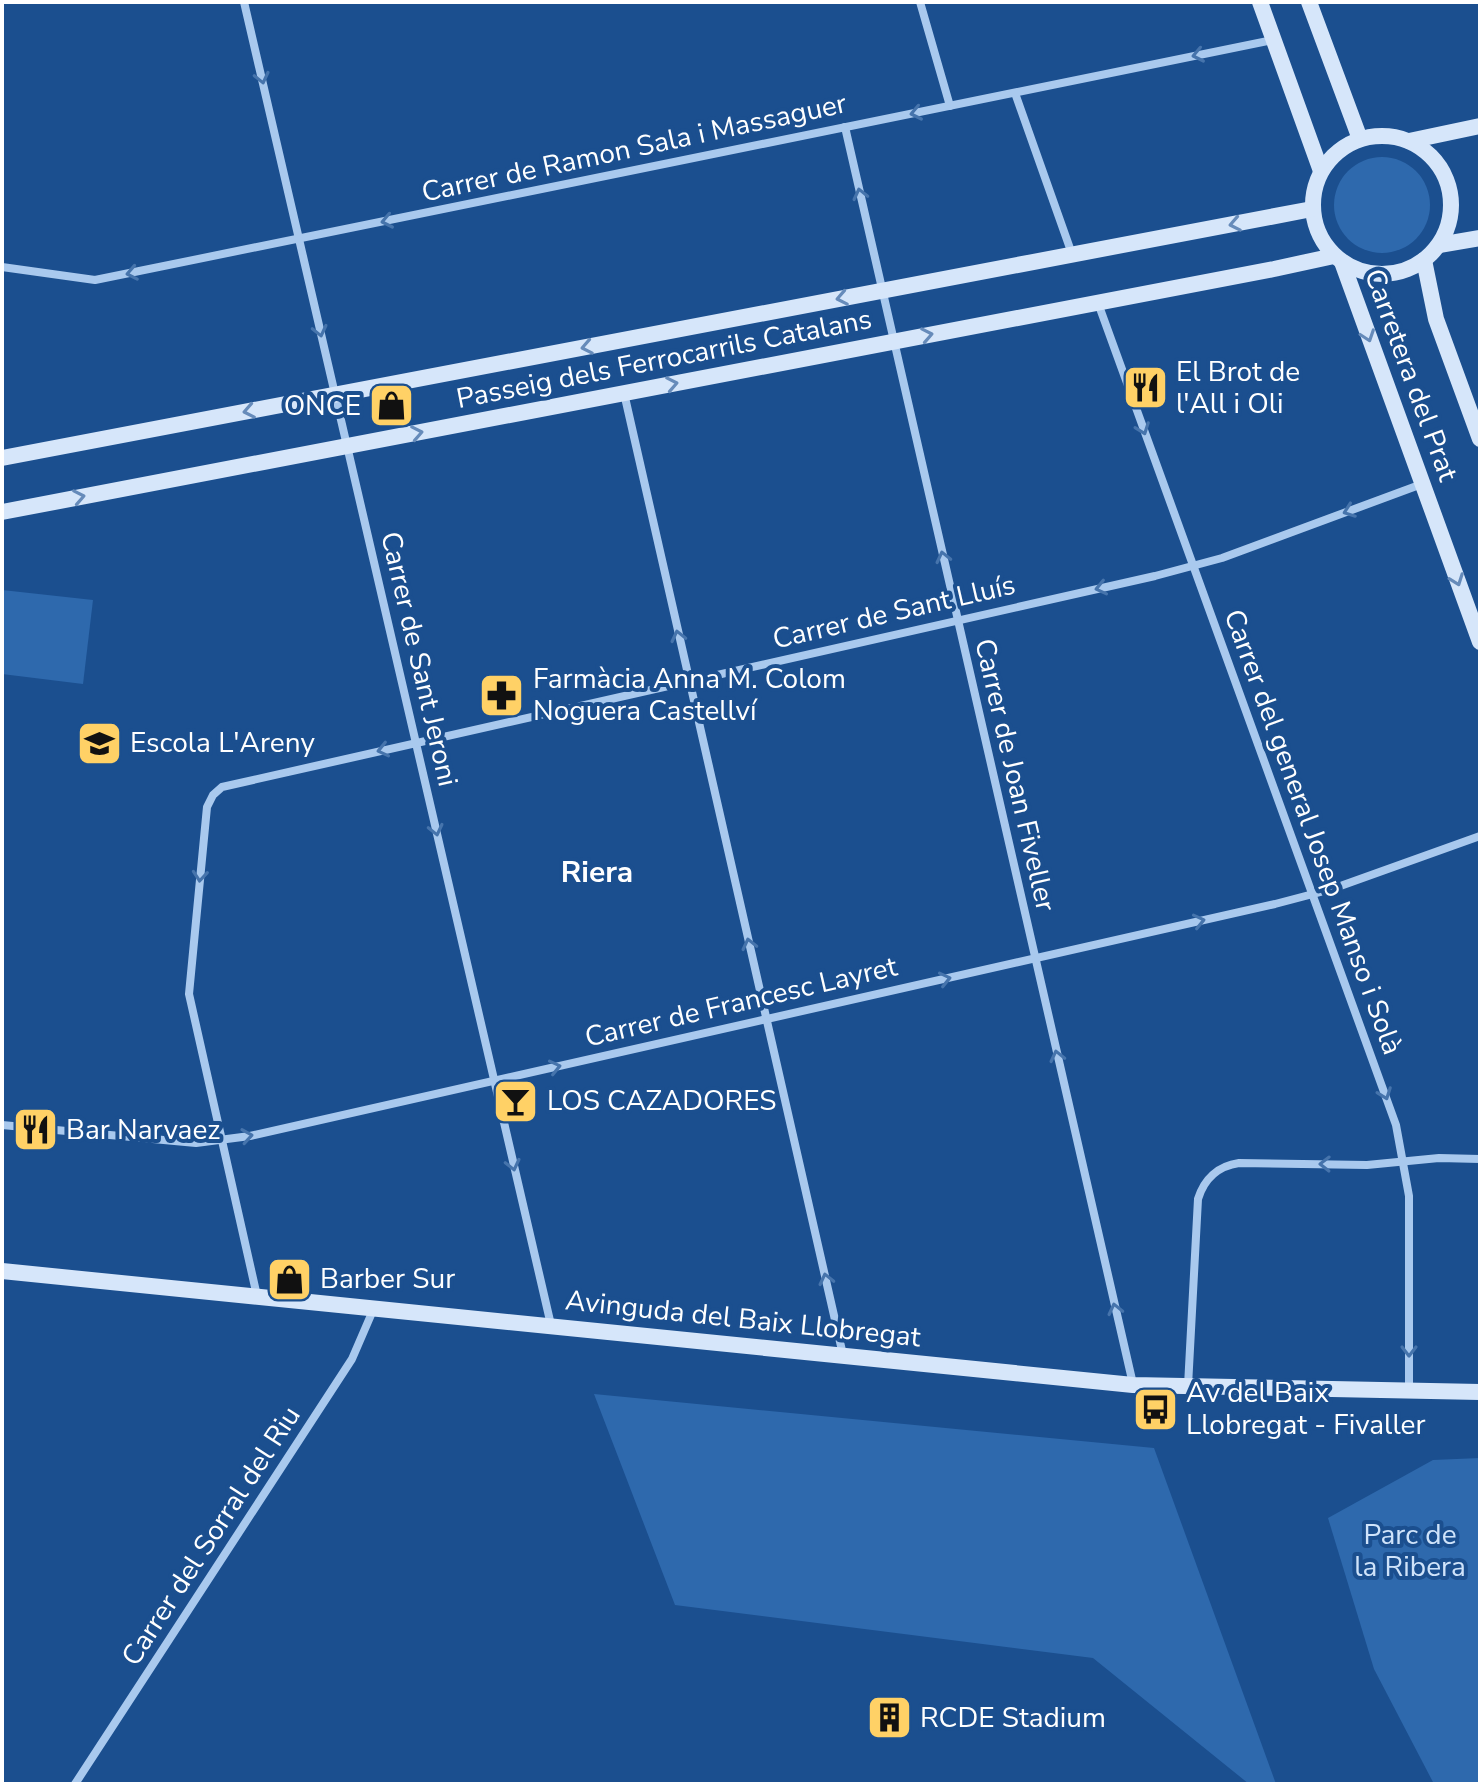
<svg xmlns="http://www.w3.org/2000/svg" width="1482" height="1786" viewBox="0 0 1482 1786" font-family="'Nunito Sans',sans-serif">
<rect width="100%" height="100%" fill="#1b4f8f"/>
<!-- green -->
<g fill="#2e69ad">
<circle cx="1382" cy="205" r="48"/>
<path d="M2,590L93,600L83,684L2,674Z"/>
<path d="M594,1394L1154,1448L1276,1784H1249L1093,1658L675,1605Z"/>
<path d="M1480,1458V1784H1434L1374,1669L1328,1518L1433,1460Z"/>
</g>
<g fill="none" stroke-linecap="round" stroke-linejoin="round">
<!-- street -->
<g stroke="#a9c9ee" stroke-width="8">
<path d="M244,2L551,1325"/>
<path d="M920,2L950,106"/>
<path d="M1015,93L1072,254"/>
<path d="M845,127L1133,1384"/>
<path d="M2,267L95,280L1273,40"/>
<path d="M1098,303L1396,1125L1409,1196V1391"/>
<path d="M624,393L843,1355"/>
<path d="M2,1125L196,1143L250,1136L1275,904L1332,889L1480,836"/>
<path d="M257,1296L189,994L207,807L213,795L222,787L1155,576L1222,558L1422,484"/>
<path d="M1188,1386L1198,1199C1204,1179 1218,1166 1239,1163L1367,1165L1439,1158L1480,1159"/>
<path d="M75,1784L352,1359L374,1308"/>
</g>
<!-- secondary -->
<g stroke="#d6e6fa" stroke-width="16">
<path d="M1260,2L1321,171"/>
<path d="M1309,2L1360,139"/>
<circle cx="1382" cy="205" r="69"/>
<path d="M1409,141L1480,126"/>
<path d="M1439,245L1480,238"/>
<path d="M1424,260L1436,319L1480,439"/>
<path d="M1342,262L1480,642"/>
<path d="M2,458L1312,209"/>
<path d="M2,512L1274,269L1334,256"/>
<path d="M2,1271L1133,1385L1480,1392"/>
</g>
</g>
<!-- one-way arrows -->
<defs><path id="oneway-chevron" d="M-2-3.5L2.5 0L-2 3.5" fill="none" stroke-width="1.6" stroke-linecap="round" stroke-linejoin="round" transform="scale(2)"/></defs>
<g stroke="#4674ac">
<use href="#oneway-chevron" transform="translate(1198 55) rotate(168)"/>
<use href="#oneway-chevron" transform="translate(262 78) rotate(77)"/>
<use href="#oneway-chevron" transform="translate(916 113) rotate(168)"/>
<use href="#oneway-chevron" transform="translate(860 194) rotate(-103)"/>
<use href="#oneway-chevron" transform="translate(387 221) rotate(168)"/>
<use href="#oneway-chevron" transform="translate(132 273) rotate(169)"/>
<use href="#oneway-chevron" transform="translate(320 331) rotate(77)"/>
<use href="#oneway-chevron" transform="translate(1143 429) rotate(70)"/>
<use href="#oneway-chevron" transform="translate(1349 511) rotate(160)"/>
<use href="#oneway-chevron" transform="translate(943 557) rotate(-103)"/>
<use href="#oneway-chevron" transform="translate(1101 588) rotate(167)"/>
<use href="#oneway-chevron" transform="translate(678 636) rotate(-103)"/>
<use href="#oneway-chevron" transform="translate(383 750) rotate(167)"/>
<use href="#oneway-chevron" transform="translate(436 830) rotate(77)"/>
<use href="#oneway-chevron" transform="translate(200 876) rotate(95)"/>
<use href="#oneway-chevron" transform="translate(1199 921) rotate(-13)"/>
<use href="#oneway-chevron" transform="translate(749 944) rotate(-103)"/>
<use href="#oneway-chevron" transform="translate(945 979) rotate(-13)"/>
<use href="#oneway-chevron" transform="translate(1057 1056) rotate(-103)"/>
<use href="#oneway-chevron" transform="translate(555 1067) rotate(-13)"/>
<use href="#oneway-chevron" transform="translate(1385 1094) rotate(70)"/>
<use href="#oneway-chevron" transform="translate(247 1136) rotate(-9)"/>
<use href="#oneway-chevron" transform="translate(1325 1164) rotate(-179)"/>
<use href="#oneway-chevron" transform="translate(513 1165) rotate(77)"/>
<use href="#oneway-chevron" transform="translate(826 1279) rotate(-103)"/>
<use href="#oneway-chevron" transform="translate(1115 1309) rotate(-103)"/>
<use href="#oneway-chevron" transform="translate(1409 1351) rotate(90)"/>
</g>
<g stroke="#668bba">
<use href="#oneway-chevron" transform="translate(1235 224) rotate(169)"/>
<use href="#oneway-chevron" transform="translate(842 298) rotate(169)"/>
<use href="#oneway-chevron" transform="translate(927 335) rotate(-11)"/>
<use href="#oneway-chevron" transform="translate(1368 336) rotate(71)"/>
<use href="#oneway-chevron" transform="translate(587 347) rotate(169)"/>
<use href="#oneway-chevron" transform="translate(672 384) rotate(-11)"/>
<use href="#oneway-chevron" transform="translate(249 411) rotate(169)"/>
<use href="#oneway-chevron" transform="translate(417 433) rotate(-11)"/>
<use href="#oneway-chevron" transform="translate(79 497) rotate(-11)"/>
<use href="#oneway-chevron" transform="translate(1457 580) rotate(70)"/>
</g>
<!-- icons -->
<defs>
<symbol id="restaurant-square" viewBox="-11 -11 22 22"><rect x="-9" y="-9" width="18" height="18" rx="4" fill="#ffd166" stroke="#1b4f8f"/><path d="M-5-6h1v4h1v-4h1v4h1v-4h1v5L-1.5 .5V6h-2V.5L-5-1ZM5-6V6H3V1.5H1.5Q1.5-4 5-6Z" fill="#111"/></symbol>
<symbol id="shop-square" viewBox="-11 -11 22 22"><rect x="-9" y="-9" width="18" height="18" rx="4" fill="#ffd166" stroke="#1b4f8f"/><path d="M-5-2.5h2.3a2.7 3.5 0 0 1 5.4 0H5L5.5 6h-11ZM-1.5-2.5h3a1.5 2.3 0 0 0-3 0Z" fill="#111"/></symbol>
<symbol id="pharmacy-square" viewBox="-11 -11 22 22"><rect x="-9" y="-9" width="18" height="18" rx="4" fill="#ffd166" stroke="#1b4f8f"/><path d="M-2-6h4v4h4v4h-4v4h-4v-4h-4v-4h4Z" fill="#111"/></symbol>
<symbol id="school-square" viewBox="-11 -11 22 22"><rect x="-9" y="-9" width="18" height="18" rx="4" fill="#ffd166" stroke="#1b4f8f"/><path d="M0-5L7-2L0 1L-7-2ZM-4 1L0 2.5L4 1V4Q0 6-4 4Z" fill="#111"/></symbol>
<symbol id="bar-square" viewBox="-11 -11 22 22"><rect x="-9" y="-9" width="18" height="18" rx="4" fill="#ffd166" stroke="#1b4f8f"/><path d="M-6-5H6L.8 .8V4.5H3.5V6h-7V4.5H-.8V.8Z" fill="#111"/></symbol>
<symbol id="bus-square" viewBox="-11 -11 22 22"><rect x="-9" y="-9" width="18" height="18" rx="4" fill="#ffd166" stroke="#1b4f8f"/><path d="M-5-6H5V4H4V6H2V4H-2V6H-4V4H-5ZM-3.5-4V0h7V-4ZM-3.5 1.2v1.5H-2V1.2ZM2 1.2v1.5H3.5V1.2Z" fill="#111"/></symbol>
<symbol id="building-square" viewBox="-11 -11 22 22"><rect x="-9" y="-9" width="18" height="18" rx="4" fill="#ffd166" stroke="#1b4f8f"/><path d="M-4-6H4V6H1V3H-1V6H-4ZM-2.5-4.3h1.7v1.8h-1.7ZM.8-4.3h1.7v1.8H.8ZM-2.5-1h1.7V.8h-1.7ZM.8-1h1.7V.8H.8Z" fill="#111"/></symbol>
</defs>
<g fill-rule="evenodd">
<use href="#restaurant-square" x="1120" y="362" width="51" height="51"/>
<use href="#shop-square" x="366" y="380" width="51" height="51"/>
<use href="#pharmacy-square" x="476" y="670" width="51" height="51"/>
<use href="#school-square" x="74" y="718" width="51" height="51"/>
<use href="#bar-square" x="490" y="1076" width="51" height="51"/>
<use href="#restaurant-square" x="10" y="1104" width="51" height="51"/>
<use href="#shop-square" x="264" y="1254" width="51" height="51"/>
<use href="#bus-square" x="1130" y="1384" width="51" height="51"/>
<use href="#building-square" x="864" y="1692" width="51" height="51"/>
</g>
<g text-anchor="middle" dominant-baseline="central" stroke-width="8" stroke-linejoin="round" paint-order="stroke">
<!-- street labels -->
<g font-size="28" fill="#fff" stroke="#1b4f8f">
<text transform="translate(634 148) rotate(-12)">Carrer de Ramon Sala i Massaguer</text>
<text transform="translate(664 359) rotate(-11)">Passeig dels Ferrocarrils Catalans</text>
<text transform="translate(1411 375) rotate(70)">Carretera del Prat</text>
<text transform="translate(894 612) rotate(-13)">Carrer de Sant Lluís</text>
<text transform="translate(419 659) rotate(77)">Carrer de Sant Jeroni</text>
<text transform="translate(1015 775) rotate(77)">Carrer de Joan Fiveller</text>
<text transform="translate(1313 832) rotate(70)">Carrer del general Josep Manso i Solà</text>
<text transform="translate(741 1002) rotate(-13)">Carrer de Francesc Layret</text>
<text transform="translate(743 1319) rotate(6)">Avinguda del Baix Llobregat</text>
<text transform="translate(211 1536) rotate(-57)">Carrer del Sorral del Riu</text>
</g>
<!-- poi labels -->
<g font-size="28" fill="#fff" stroke="#1b4f8f" text-anchor="start">
<text x="1176" y="372">El Brot de<tspan x="1176" dy="32">l'All i Oli</tspan></text>
<text x="361" y="406" text-anchor="end">ONCE</text>
<text x="533" y="679">Farmàcia Anna M. Colom<tspan x="533" dy="32">Noguera Castellví</tspan></text>
<text x="130" y="743">Escola L'Areny</text>
<text x="547" y="1101">LOS CAZADORES</text>
<text x="66" y="1130">Bar Narvaez</text>
<text x="320" y="1279">Barber Sur</text>
<text x="1186" y="1393">Av del Baix<tspan x="1186" dy="32">Llobregat - Fivaller</tspan></text>
<text x="920" y="1718">RCDE Stadium</text>
</g>
<!-- park labels -->
<g font-size="28" fill="#cfe3fa" stroke="#1b4f8f">
<text x="1410" y="1535">Parc de<tspan x="1410" dy="32">la Ribera</tspan></text>
</g>
<!-- neighbourhood labels -->
<g font-size="30" font-weight="bold" fill="#fff" stroke="#1b4f8f">
<text x="597" y="872">Riera</text>
</g>
</g>
<!-- border -->
<rect width="1482" height="1786" fill="none" stroke="#ffffff" stroke-width="8"/>
</svg>
